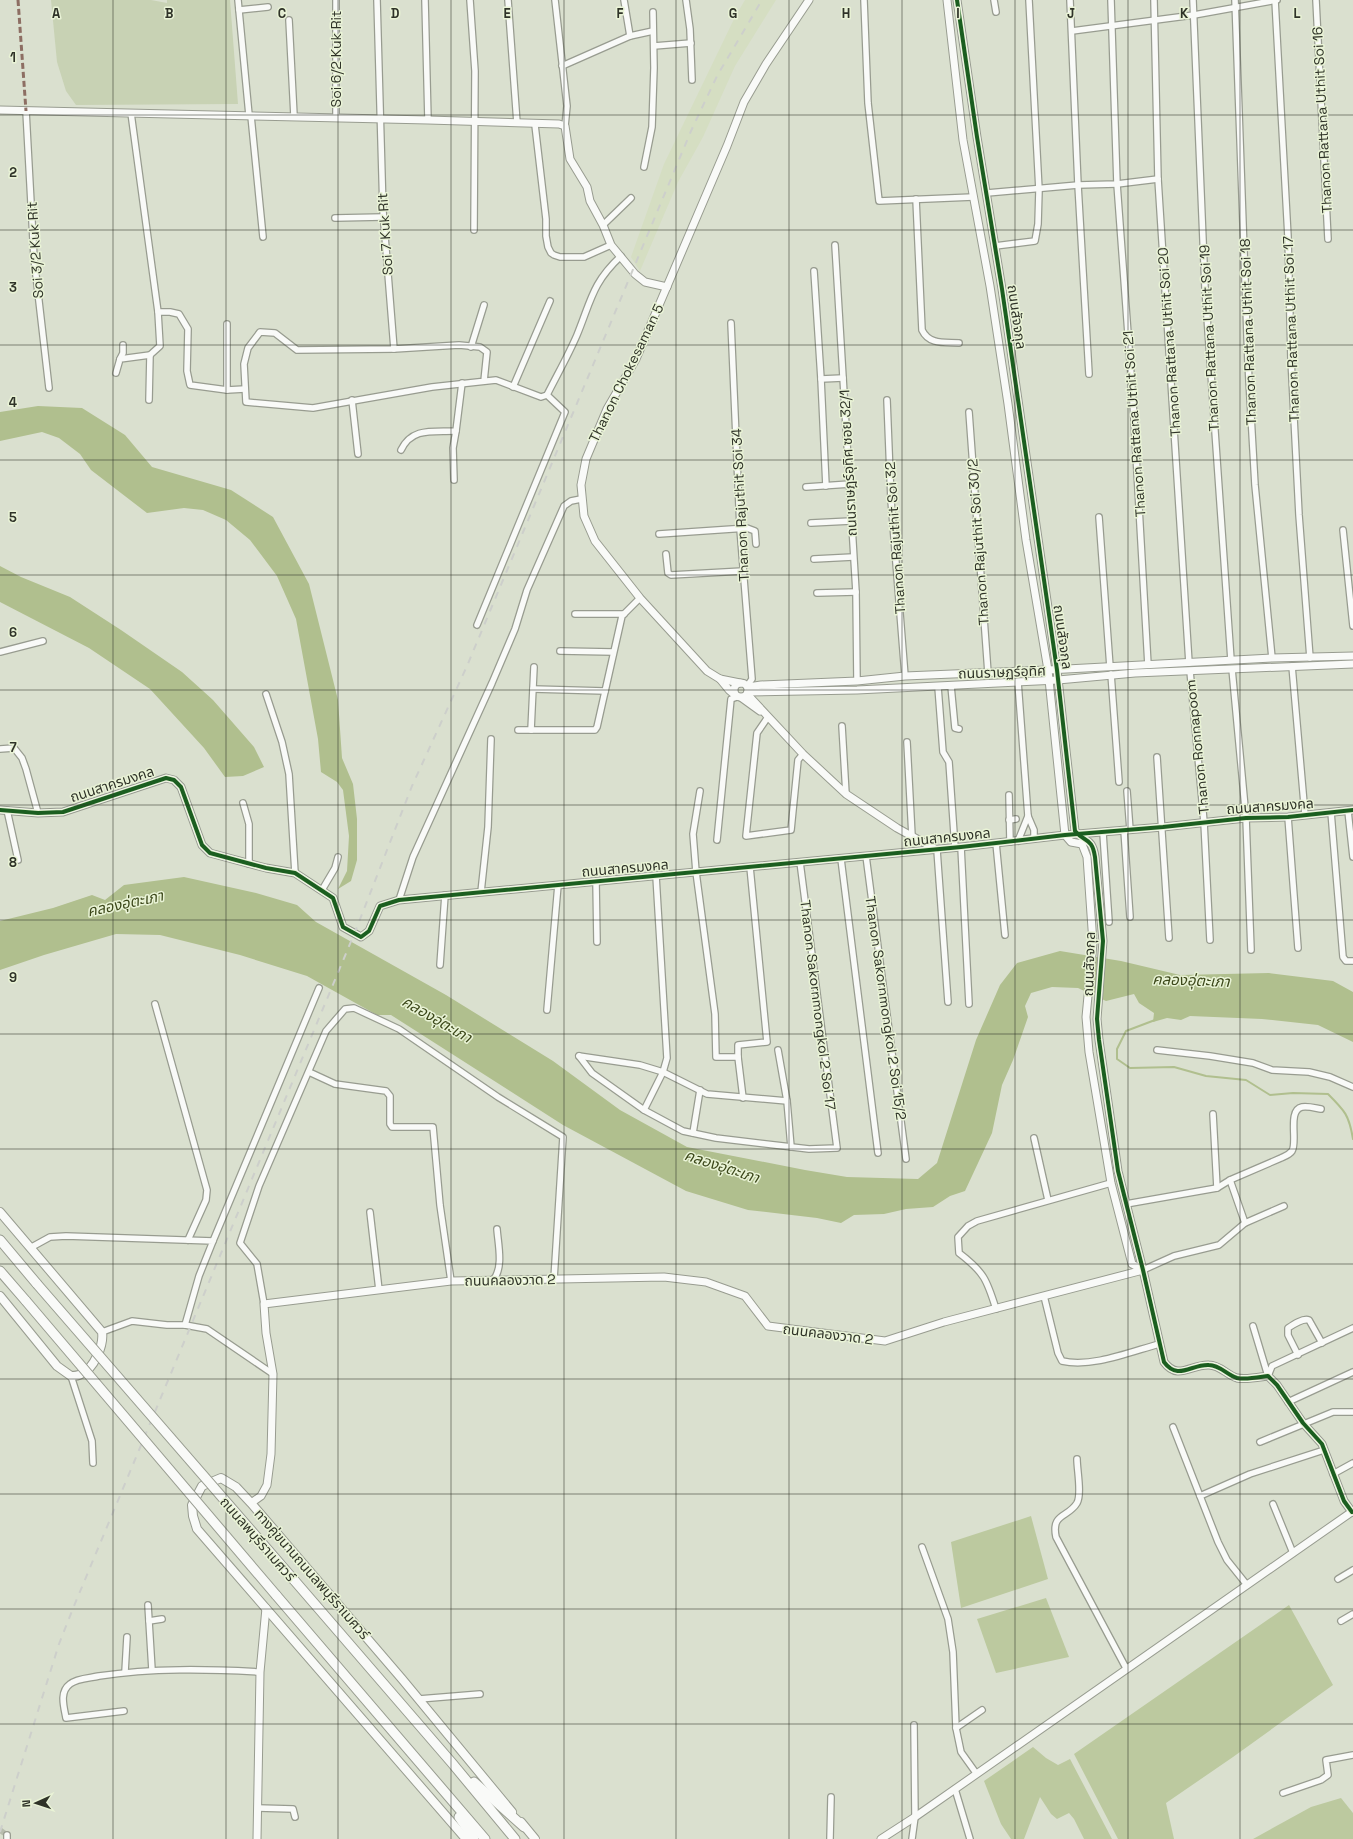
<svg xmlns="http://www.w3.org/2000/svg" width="1353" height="1839" viewBox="0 0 1353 1839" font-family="'Space Grotesk','Noto Sans Thai',sans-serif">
<rect width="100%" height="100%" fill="#dae0cf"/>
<!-- built -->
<path fill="#d5dec2" d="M745,0H776L735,66L703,137L678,182L640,271L631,257L664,164L735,17Z"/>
<!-- green -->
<path fill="#c8d2b4" d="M51,0H151L167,3V0H230L238,104L76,105L66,91L57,62Z"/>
<!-- forest -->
<g fill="#bcc99f">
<path d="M1031,1516L1048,1579L961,1608L951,1542Z"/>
<path d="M1046,1598L1069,1657L996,1673L977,1619Z"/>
<path d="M1289,1605L1333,1685L1233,1757L1166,1803L1174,1839H1118L1074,1754Z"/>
<path d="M1033,1747L1046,1758L1058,1765L1070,1759L1112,1839H1084L1074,1819L1069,1813L1057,1819L1051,1814L1040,1797L1024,1839H1011L1001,1824L984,1781Z"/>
<path d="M1341,1798L1353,1813V1839H1253L1311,1807Z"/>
</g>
<!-- water -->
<g fill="#b0bf8e">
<path d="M38,406L82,408L125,435L152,467L231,490L273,517L309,584L338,700L342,758L353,784L357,819V860L351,881L338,889L347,871L349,836L343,790L337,782L321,772L318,739L296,619L277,576L250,540L226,520L203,510L184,508L147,513L91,470L80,454L59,438L42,432L0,441V412Z"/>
<path d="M0,566L21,577L70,597L121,630L182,672L213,700L254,747L264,767L243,776L225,777L204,748L150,689L89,648L0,602Z"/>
<path d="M184,877L256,893L297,905L316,922L446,995L553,1061L620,1110L687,1147L805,1170L847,1177L918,1179L937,1163L976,1040L1000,985L1017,963L1060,951L1121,961L1180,975L1269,973L1333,981L1353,992V1042L1318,1025L1262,1019L1190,1016L1181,1020L1167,1018L1153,1022L1154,1013L1139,1003L1134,994L1106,1001L1078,988L1052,987L1031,993L1025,1006L1028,1017L1013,1060L1002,1085L992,1133L965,1191L950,1196L933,1207L906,1209L884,1214L854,1215L841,1223L817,1218L748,1210L686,1191L563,1125L391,1015H377L307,976L240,955L160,935L116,934L44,955L0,970V921L53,908L92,895L105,900L124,885Z"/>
</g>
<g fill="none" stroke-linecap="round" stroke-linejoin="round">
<!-- stream -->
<path stroke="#b0bf8e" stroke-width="2" d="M1155,1020L1126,1031L1117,1049V1059L1130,1068L1174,1067L1206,1076L1246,1080L1270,1095L1293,1093L1328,1094C1345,1111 1349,1115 1353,1139"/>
<!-- minor-tunnel -->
<path stroke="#b8bdae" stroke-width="5.5" stroke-dasharray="5.5 3" stroke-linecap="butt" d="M0,1830L7,1835"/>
<defs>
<g id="minor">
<path d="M238,0L249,115"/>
<path d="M336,0V118"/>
<path d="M377,0L383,211L394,349"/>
<path d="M425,0L428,120"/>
<path d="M470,0L475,71L474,230"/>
<path d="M508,0L517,123"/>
<path d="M555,0L567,106L565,126"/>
<path d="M624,0L630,36"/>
<path d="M686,0L690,29L692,80"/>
<path d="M864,0L868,103L879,201L973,197"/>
<path d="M994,0L996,12"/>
<path d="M1070,0L1078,185L1089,374"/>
<path d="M1111,0L1117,184L1133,402L1148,665"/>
<path d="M1154,0L1158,179L1189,663"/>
<path d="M1193,0L1205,288L1231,660"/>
<path d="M1235,0L1248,363L1255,485L1272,658"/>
<path d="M1275,0L1288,237L1291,359L1299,515L1310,658"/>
<path d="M1316,0L1328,239"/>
<path d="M239,10L268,7"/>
<path d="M289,20L294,116"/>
<path d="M1072,31L1194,15L1277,0"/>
<path d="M654,46L691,43"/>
<path d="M562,66L630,36L653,31"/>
<path d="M26,111L34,258L49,388"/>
<path d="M131,113L158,312H170L179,314L188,329L187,371L190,385L227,390L245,389"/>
<path d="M251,116L263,237"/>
<path d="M535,125L546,219V236L548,247L551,253L554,255L560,257H584L611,245"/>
<path d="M644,167L652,127L654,68L653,12"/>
<path d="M987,193L1078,185L1117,184L1158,179"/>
<path d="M916,199L922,330C929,345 945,342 959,343"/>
<path d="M335,218L383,217"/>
<path d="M603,225L631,198"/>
<path d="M835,245L856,592L857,681"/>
<path d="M995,246L1035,241L1038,224L1039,190L1029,0"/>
<path d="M814,271L821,379L826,486"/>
<path d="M731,323L740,529L752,679L747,686"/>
<path d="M227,324V390"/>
<path d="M471,347L484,305"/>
<path d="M120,359L123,353V345"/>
<path d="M116,373L120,359L150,355"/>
<path d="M821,379L843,378"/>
<path d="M484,381L487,352L480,347L459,345L394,349L297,350L275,333L260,332L248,348L244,364L246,402L313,408L432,387L496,380L541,397L547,395C557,375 568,356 577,335C591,301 592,283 621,256"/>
<path d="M513,387L550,301"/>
<path d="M149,400L150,355L160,346L158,312"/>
<path d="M352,400L358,454"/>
<path d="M887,400L891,500L905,676"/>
<path d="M969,412L988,673"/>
<path d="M401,450C412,427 433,432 456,431L462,383"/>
<path d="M454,480L453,448L456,431"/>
<path d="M806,487L850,484"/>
<path d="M1099,517L1110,667"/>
<path d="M811,523L851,521"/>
<path d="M1343,530L1353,626"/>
<path d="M659,534L747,528L755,531L756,544"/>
<path d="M666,554L668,573L671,575L743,571"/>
<path d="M814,559L853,557"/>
<path d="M817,593L856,592"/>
<path d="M575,614H624"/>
<path d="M477,625L565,412L547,395"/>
<path d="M560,651L613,652"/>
<path d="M0,652L43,641"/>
<path d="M1292,666L1305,815"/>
<path d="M1232,669L1246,818L1251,950"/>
<path d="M1190,671L1204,822L1210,940"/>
<path d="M1111,674L1119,782"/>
<path d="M1018,682L1028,816L1034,830V839"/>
<path d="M951,686L955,728L959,729"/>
<path d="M938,687L943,752L949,762L955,848"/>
<path d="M533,689L605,691"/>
<path d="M266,694L282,742L289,774L295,873"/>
<path d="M768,717L757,733L746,836L791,830L798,760L803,754"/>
<path d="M842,726L846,794"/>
<path d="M518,730H595L597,727L622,616L640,598"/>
<path d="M531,730L534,667"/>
<path d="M907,742L912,836"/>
<path d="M0,749L14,748L22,758L26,769L38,813"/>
<path d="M1157,757L1169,938"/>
<path d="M700,791L693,834L696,872L715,1014L716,1057H738"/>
<path d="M1127,791L1130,830"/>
<path d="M1009,795L1010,842"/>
<path d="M243,803L249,824V864"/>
<path d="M7,810L18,860"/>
<path d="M1348,811L1353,857"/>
<path d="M1331,812L1343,957L1346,961H1353"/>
<path d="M1288,817L1298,948"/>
<path d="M1009,820L1016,819"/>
<path d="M1124,830L1130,917"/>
<path d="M1103,833L1109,922"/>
<path d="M717,840L731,699L737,697"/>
<path d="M1018,841L1028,816"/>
<path d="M996,843L1005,935"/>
<path d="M961,847L969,1004"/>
<path d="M937,850L948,1002"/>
<path d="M866,856L906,1159"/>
<path d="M841,859L878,1153"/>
<path d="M596,881L597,942"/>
<path d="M322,890L335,868L338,857"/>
<path d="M481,892L488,827L491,739"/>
<path d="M399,900L413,857L492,683L515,629L527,590L564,506L571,501L581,499"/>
<path d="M440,965L445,895"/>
<path d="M155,1004L207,1190L206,1200L188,1240"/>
<path d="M547,1010L558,885"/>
<path d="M778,1050L787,1101L791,1147"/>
<path d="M1157,1050L1210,1056L1253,1063L1272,1070L1309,1072L1330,1077L1353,1087"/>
<path d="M579,1056L592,1073L644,1110L683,1131L716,1138L809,1149L837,1148L800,862"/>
<path d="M579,1056L640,1065L663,1072L707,1094L787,1101"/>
<path d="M309,1072L335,1084L386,1091L390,1096V1124L392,1127H433L440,1205L451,1281"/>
<path d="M743,1098L738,1057V1045L767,1042L750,867"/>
<path d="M644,1110L663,1072L667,1058L656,876"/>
<path d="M1213,1114L1217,1188"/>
<path d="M693,1133L700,1090"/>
<path d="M1034,1138L1048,1200"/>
<path d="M1230,1180L1245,1223"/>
<path d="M1126,1204L1217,1188L1230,1180L1281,1158C1285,1156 1289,1155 1292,1151C1298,1142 1287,1110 1302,1107C1308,1106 1315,1108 1321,1109"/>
<path d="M370,1212L379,1290"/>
<path d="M213,1241L319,988"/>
<path d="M30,1248L50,1237L66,1236L213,1241L199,1276L185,1325"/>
<path d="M1143,1270L1174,1256L1219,1245L1245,1223L1284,1206"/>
<path d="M493,1280C504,1268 498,1244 497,1229"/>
<path d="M1044,1296L1058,1353L1062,1361C1091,1368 1130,1352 1159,1344"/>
<path d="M264,1304L257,1264L240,1243L259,1186L326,1031L345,1009L354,1008L399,1029L498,1097L563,1137L554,1279"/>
<path d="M996,1309C987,1280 984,1272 959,1253L958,1237L968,1226L977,1221L1111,1183"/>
<path d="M1253,1326L1268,1376L1272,1366L1353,1328"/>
<path d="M102,1332L132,1321L167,1325H185L207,1329L273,1374"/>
<path d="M1298,1355L1288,1335V1328C1294,1324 1303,1318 1309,1320L1322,1343"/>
<path d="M71,1376L92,1441L93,1463"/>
<path d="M1288,1402L1353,1372"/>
<path d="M1173,1427L1218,1542L1227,1560L1247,1585"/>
<path d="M1260,1442L1333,1412H1353"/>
<path d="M1077,1459C1077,1470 1082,1494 1077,1503C1068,1518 1051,1513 1056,1537L1126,1668"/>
<path d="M1333,1474L1353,1463"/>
<path d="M1200,1496L1250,1474L1324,1450"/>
<path d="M1273,1504L1293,1553"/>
<path d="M922,1547L948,1619L953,1652L956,1728L961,1752L976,1773"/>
<path d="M1338,1579L1353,1570"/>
<path d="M148,1605L152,1670"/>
<path d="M149,1621L162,1619"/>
<path d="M1341,1621L1353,1614"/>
<path d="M125,1672L127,1637"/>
<path d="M419,1699L480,1694"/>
<path d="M124,1711L66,1718C64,1707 59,1692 70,1684C77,1678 91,1678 99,1676C153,1668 206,1669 260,1672"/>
<path d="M956,1728L982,1710"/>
<path d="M955,1789L970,1839"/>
<path d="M1283,1793L1321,1780L1328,1775L1326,1760L1353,1755"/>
<path d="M258,1808L293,1809L295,1817"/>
<path d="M7,1835V1839"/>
<path d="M830,1839L831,1797"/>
<path d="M912,1839L915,1817L914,1725"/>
</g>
<g id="tertiary">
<path d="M947,0L963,140L990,286L1008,404L1026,540L1048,670L1065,835L1071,842L1082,844L1087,857L1093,943L1086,1017L1089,1052L1111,1183L1132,1264L1143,1270"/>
<path d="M957,0L977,137L1002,289L1057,670L1075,831C1085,843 1092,837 1095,857L1103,941L1097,1019L1099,1040L1118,1171L1143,1270L1164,1362C1178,1381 1191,1364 1209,1365C1220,1365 1227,1375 1237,1378C1246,1380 1260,1377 1268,1376L1277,1385L1303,1423L1322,1444L1344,1501L1352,1512"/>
<path d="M0,110L428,120L559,124L565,126L570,159L587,187L590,201L603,225L611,245L635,274L645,282L667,287"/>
<path d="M720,679L729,690L735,695"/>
<circle cx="741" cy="690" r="7"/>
<path d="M740,683L720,679L707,671L640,598L595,541L584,516L581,485L586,459L607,409L636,359L727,146L744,102L766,64L809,0"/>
<path d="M748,687L761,685L857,681L905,676L1048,670L1272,658L1353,656"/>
<path d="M748,692L857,690L1058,680L1135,673L1353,664"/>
<path d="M747,694L803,754L846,794L897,828L937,850"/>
<path d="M742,698L760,711"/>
<path d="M0,810L38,813L63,812L166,778L174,780L181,787L202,845L210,853L266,868L295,873L333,898L343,927L361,937L369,931L380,906L399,900L961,847L1065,835L1163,827L1246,818L1288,817L1353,810"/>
<path d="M251,1503L261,1496L267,1485L271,1454L273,1374L266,1333L264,1304L451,1281L664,1277L706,1282L745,1296L768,1326L885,1341L944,1322L1143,1270"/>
<path d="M257,1839L260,1672L266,1608"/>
<path d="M881,1839L915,1817L1353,1511"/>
</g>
<g id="secondary">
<path d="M0,1212L102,1332C104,1345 94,1369 81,1374C78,1376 74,1376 71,1376L57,1366L0,1296"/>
<path d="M521,1822L535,1839"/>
<path d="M466,1839L197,1529L193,1516L192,1505L202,1486L221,1478L236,1487L251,1503L402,1679L512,1812"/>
</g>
<g id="primary">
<path d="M0,1240L37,1284"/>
<path d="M0,1271L26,1301"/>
<path d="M294,1580L452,1763L515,1839"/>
<path d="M276,1595L485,1839"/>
<path d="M474,1782L524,1827"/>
<path d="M459,1817L474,1839"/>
</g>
</defs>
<!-- minor casing -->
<use href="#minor" stroke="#989c90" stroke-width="8"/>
<!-- tertiary casing -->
<use href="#tertiary" stroke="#989c90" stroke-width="9"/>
<!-- secondary casing -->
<use href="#secondary" stroke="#989c90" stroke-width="10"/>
<!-- primary casing -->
<use href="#primary" stroke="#989c90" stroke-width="11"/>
<!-- minor -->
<use href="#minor" stroke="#f9faf8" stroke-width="5.5"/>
<!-- tertiary -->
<use href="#tertiary" stroke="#f9faf8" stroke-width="7"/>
<!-- secondary -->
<use href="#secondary" stroke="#f9faf8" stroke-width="8"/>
<!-- primary -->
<use href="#primary" stroke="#f9faf8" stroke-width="9"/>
<!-- rail -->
<path stroke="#cdcfcb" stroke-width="2" stroke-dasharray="7 7" stroke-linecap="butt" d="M0,1832L59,1644L74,1606L357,927L412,786L467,666L691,131L717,76L762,0"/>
<defs>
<g id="primary-bridge">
<path d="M37,1284L294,1580"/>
<path d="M26,1301L276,1595"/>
</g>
</defs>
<!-- primary-bridge casing -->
<use href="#primary-bridge" stroke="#989c90" stroke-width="11" stroke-linecap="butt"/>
<!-- primary-bridge -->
<use href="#primary-bridge" stroke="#f9faf8" stroke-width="9"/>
<!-- quiet -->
<path stroke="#8d6e63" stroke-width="3" stroke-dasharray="6 3" stroke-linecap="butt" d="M18,0L26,111"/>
<defs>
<g id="cycleway">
<path d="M957,0L977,137L1002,289L1057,670L1075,831C1085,843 1092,837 1095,857L1103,941L1097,1019L1099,1040L1118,1171L1143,1270L1164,1362C1178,1381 1191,1364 1209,1365C1220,1365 1227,1375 1237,1378C1246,1380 1260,1377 1268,1376L1277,1385L1303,1423L1322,1444L1344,1501L1352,1512"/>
<path d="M0,810L38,813L63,812L166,778L174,780L181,787L202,845L210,853L266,868L295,873L333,898L343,927L361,937L369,931L380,906L399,900L961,847L1065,835L1163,827L1246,818L1288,817L1353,810"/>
</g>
</defs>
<!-- cycleway casing -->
<use href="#cycleway" stroke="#e9f3d6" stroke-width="6"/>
<!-- cycleway -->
<use href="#cycleway" stroke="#1b5e20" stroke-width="4"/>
</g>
<!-- grid -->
<path fill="none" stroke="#2f3328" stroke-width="1" stroke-opacity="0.55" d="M113,0V1839M226,0V1839M338,0V1839M451,0V1839M564,0V1839M676,0V1839M789,0V1839M902,0V1839M1015,0V1839M1128,0V1839M1240,0V1839M0,115H1353M0,230H1353M0,345H1353M0,460H1353M0,575H1353M0,690H1353M0,805H1353M0,920H1353M0,1034H1353M0,1149H1353M0,1264H1353M0,1379H1353M0,1494H1353M0,1609H1353M0,1724H1353"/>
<g text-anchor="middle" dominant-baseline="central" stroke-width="3" stroke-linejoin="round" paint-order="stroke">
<!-- street labels -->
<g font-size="14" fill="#2f3328" stroke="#e9f3d6">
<text transform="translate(336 59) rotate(-90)">Soi 6/2 Kuk Rit</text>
<text transform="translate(1322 120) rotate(-93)">Thanon Rattana Uthit Soi 16</text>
<text transform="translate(385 234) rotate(-94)">Soi 7 Kuk Rit</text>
<text transform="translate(35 250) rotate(-94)">Soi 3/2 Kuk Rit</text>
<text transform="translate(1017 317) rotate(82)">ถนนสัจจกุล</text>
<text transform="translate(1291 329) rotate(-92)">Thanon Rattana Uthit Soi 17</text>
<text transform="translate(1248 332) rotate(-92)">Thanon Rattana Uthit Soi 18</text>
<text transform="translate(1209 338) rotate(-93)">Thanon Rattana Uthit Soi 19</text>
<text transform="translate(1169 342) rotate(-94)">Thanon Rattana Uthit Soi 20</text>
<text transform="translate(626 373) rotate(-64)">Thanon Chokesaman 5</text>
<text transform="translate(1134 424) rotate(-94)">Thanon Rattana Uthit Soi 21</text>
<text transform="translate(848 463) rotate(-93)">ถนนราษฎร์อุทิศ ซอย 32/1</text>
<text transform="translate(740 505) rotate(-93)">Thanon Rajuthit Soi 34</text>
<text transform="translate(895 538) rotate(-94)">Thanon Rajuthit Soi 32</text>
<text transform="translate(978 542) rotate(-94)">Thanon Rajuthit Soi 30/2</text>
<text transform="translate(1063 637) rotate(82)">ถนนสัจจกุล</text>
<text transform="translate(1002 672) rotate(-2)">ถนนราษฏร์อุทิศ</text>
<text transform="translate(1197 747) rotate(-96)">Thanon Ronnapoom</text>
<text transform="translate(112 784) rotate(-18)">ถนนสาครมงคล</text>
<text transform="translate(1270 806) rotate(-4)">ถนนสาครมงคล</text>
<text transform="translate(947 837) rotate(-6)">ถนนสาครมงคล</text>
<text transform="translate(625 868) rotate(-5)">ถนนสาครมงคล</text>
<text transform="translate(1089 964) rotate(-88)">ถนนสัจจกุล</text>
<text transform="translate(818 1005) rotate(83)">Thanon Sakornmongkol 2 Soi 17</text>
<text transform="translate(886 1008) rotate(82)">Thanon Sakornmongkol 2 Soi 15/2</text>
<text transform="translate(510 1280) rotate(-1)">ถนนคลองวาด 2</text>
<text transform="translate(828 1334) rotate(7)">ถนนคลองวาด 2</text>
<text transform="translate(258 1539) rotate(49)">ถนนลพบุรีราเมศวร์</text>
<text transform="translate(312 1574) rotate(49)">ทางคู่ขนานถนนลพบุรีราเมศวร์</text>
</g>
<!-- water labels -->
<g font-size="15" font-style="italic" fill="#3b4719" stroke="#e9f3d6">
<text transform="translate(125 903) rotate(-12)">คลองอุ่ตะเภา</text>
<text transform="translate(1191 980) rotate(2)">คลองอุ่ตะเภา</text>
<text transform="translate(437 1019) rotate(30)">คลองอุ่ตะเภา</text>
<text transform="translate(722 1166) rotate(18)">คลองอุ่ตะเภา</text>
</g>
</g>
<g font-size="13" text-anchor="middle" font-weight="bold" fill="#2f3328" stroke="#e9f3d6" stroke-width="3" stroke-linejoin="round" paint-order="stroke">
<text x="56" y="18">A</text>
<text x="169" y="18">B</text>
<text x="282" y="18">C</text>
<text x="395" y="18">D</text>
<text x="507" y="18">E</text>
<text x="620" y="18">F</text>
<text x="733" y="18">G</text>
<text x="846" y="18">H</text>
<text x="958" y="18">I</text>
<text x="1071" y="18">J</text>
<text x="1184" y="18">K</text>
<text x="1297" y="18">L</text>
<text x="13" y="62">1</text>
<text x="13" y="177">2</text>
<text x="13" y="292">3</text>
<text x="13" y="407">4</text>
<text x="13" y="522">5</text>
<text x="13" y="637">6</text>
<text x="13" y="752">7</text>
<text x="13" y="867">8</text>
<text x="13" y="982">9</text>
</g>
<!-- north arrow -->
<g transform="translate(36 1803) rotate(267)" stroke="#e9f3d6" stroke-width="3" paint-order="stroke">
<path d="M0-3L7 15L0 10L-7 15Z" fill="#2f3328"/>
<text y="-6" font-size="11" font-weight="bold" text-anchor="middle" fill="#2f3328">N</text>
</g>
</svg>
